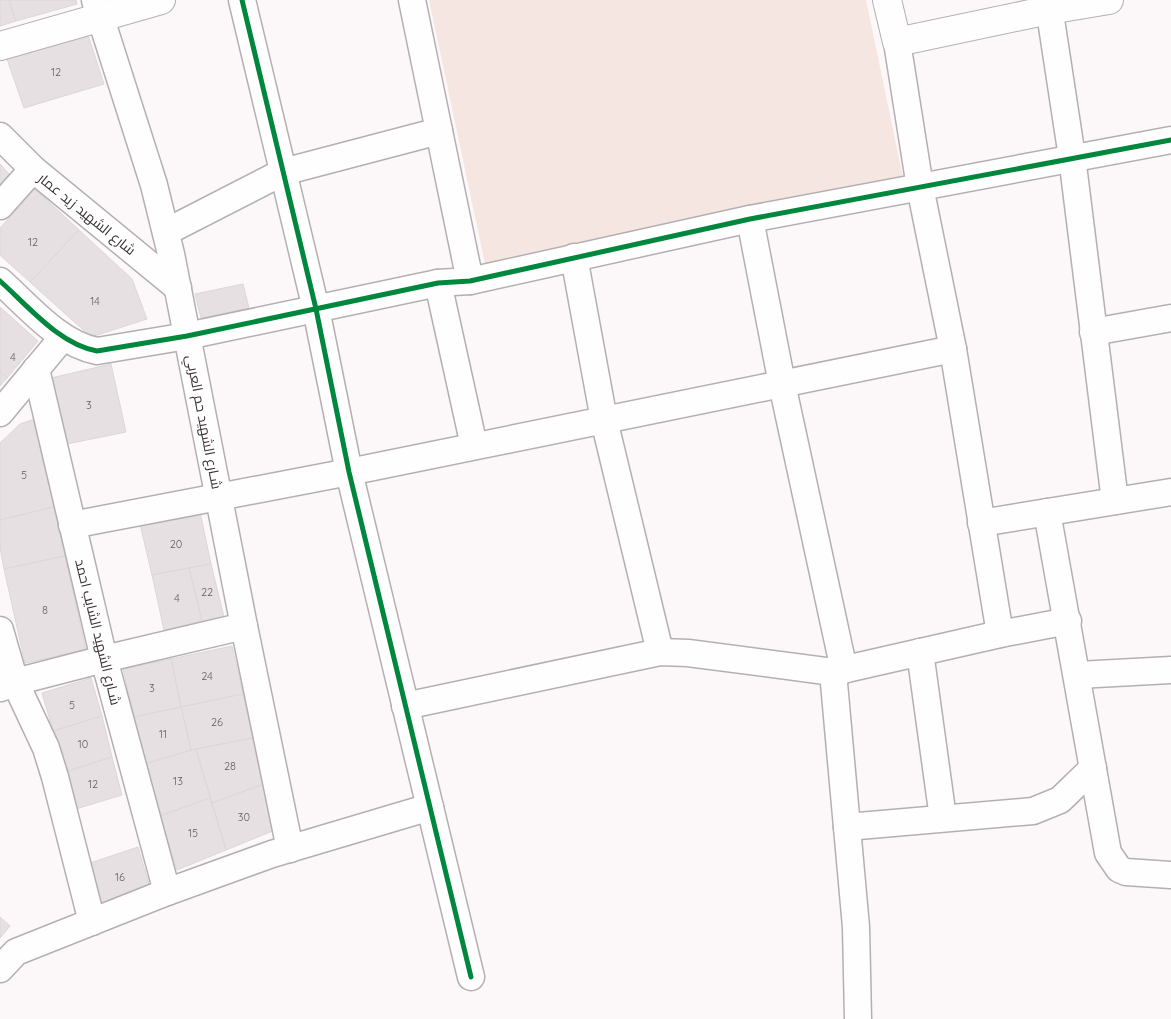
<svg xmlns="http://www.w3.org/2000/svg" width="1171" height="1019" viewBox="0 0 1171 1019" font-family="Quicksand,Cairo,sans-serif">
<rect width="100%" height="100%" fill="#fcf8f9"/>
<!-- green -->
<path fill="#f6e6e1" d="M429,0H866L903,177L485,264Z"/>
<!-- building -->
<g fill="#e6e0e3" stroke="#ddd6da">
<path d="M0,0H9L16,21L0,26Z"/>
<path d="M9,0H76L77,4L16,21Z"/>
<path d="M88,35L104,84L24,108L7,59Z"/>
<path d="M0,164L9,174L0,184Z"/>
<path d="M35,189L79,230L30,282L0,255V228Z"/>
<path d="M79,230L132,279L147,319L91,337L30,282Z"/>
<path d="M243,284L249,308L201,318L195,294Z"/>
<path d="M0,307L38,341L7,378L0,372Z"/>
<path d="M111,364L126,432L67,444L51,378Z"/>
<path d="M0,372L7,378L0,386Z"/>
<path d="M35,419L54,507L0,520V443L20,424Z"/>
<path d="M54,507L65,556L4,569L0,548V520Z"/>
<path d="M200,512L211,564L152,575L140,524Z"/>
<path d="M65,556L86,650L25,663L4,569Z"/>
<path d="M211,564L224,617L202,621L189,568Z"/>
<path d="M189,568L202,621L164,630L152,575Z"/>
<path d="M232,646L243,694L181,707L171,659Z"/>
<path d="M171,659L181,707L134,717L123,669Z"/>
<path d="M91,678L102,716L53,731L42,693Z"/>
<path d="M243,694L253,738L191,750L181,707Z"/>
<path d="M181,707L191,750L145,764L134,717Z"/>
<path d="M102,716L112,757L65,772L53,731Z"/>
<path d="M253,738L264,784L212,803L196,749Z"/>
<path d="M196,749L210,798L160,816L145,764Z"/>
<path d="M112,757L122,795L76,809L65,772Z"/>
<path d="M264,784L275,830L226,850L212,803Z"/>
<path d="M210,798L226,850L177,870L160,816Z"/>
<path d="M138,847L151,891L102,907L90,863Z"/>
<path d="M0,917L10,926L0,938Z"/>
</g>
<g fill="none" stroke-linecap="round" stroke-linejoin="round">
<defs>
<g id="street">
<path d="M95,0L154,185L171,254L244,626L290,849"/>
<path d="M242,0L316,309L349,472L471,977"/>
<path d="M412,0L470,281"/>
<path d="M1048,0L1072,157L1115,501"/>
<path d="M897,42L920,187L953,349L1000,634"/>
<path d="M0,136L33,169L178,288"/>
<path d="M0,206L33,169"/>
<path d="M750,219L782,384L844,670"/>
<path d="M166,232L283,172L439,131"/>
<path d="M574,257L604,420L660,652"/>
<path d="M0,281C28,306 59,344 97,351L187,336L438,283L470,281L750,219L1171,140"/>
<path d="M438,283L474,446"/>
<path d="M1093,332L1171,318"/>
<path d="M36,369L104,659L167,892"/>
<path d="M0,413L63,337"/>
<path d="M1047,512L1108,853L1119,869L1126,872L1171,875"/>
<path d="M981,523L1171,492"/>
<path d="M72,525L349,472L953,349"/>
<path d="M0,630L15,682L46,748L55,777L92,922"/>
<path d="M920,652L943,818"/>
<path d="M833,672L856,927L858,1019"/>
<path d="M1078,675L1171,670"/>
<path d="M1,688L15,682L104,659L244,626"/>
<path d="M405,706L660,652L688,653L833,672L1000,634L1068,621"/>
<path d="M847,827L1033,811L1060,800L1093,768"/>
<path d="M0,969L16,952L167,892L272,854L430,807"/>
</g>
<g id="secondary">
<path d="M887,0L897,42L1049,10L1109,0"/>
<path d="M0,46L161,0"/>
</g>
</defs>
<!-- street casing -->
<use href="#street" stroke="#b6afb1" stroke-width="29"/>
<!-- secondary casing -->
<use href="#secondary" stroke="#b6afb1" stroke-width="30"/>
<!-- street -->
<use href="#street" stroke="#fffefe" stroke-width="26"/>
<!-- secondary -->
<use href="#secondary" stroke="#fffefe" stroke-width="28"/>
<defs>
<g id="cycleway">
<path d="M242,0L316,309L349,472L471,977"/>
<path d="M0,281C28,306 59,344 97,351L187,336L438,283L470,281L750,219L1171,140"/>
</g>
</defs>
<!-- cycleway casing -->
<use href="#cycleway" stroke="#fff" stroke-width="8"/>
<!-- cycleway -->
<use href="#cycleway" stroke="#00873e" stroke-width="5"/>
</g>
<g text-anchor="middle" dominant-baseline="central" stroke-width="4" stroke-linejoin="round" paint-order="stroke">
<!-- number labels -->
<g font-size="11" fill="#675d60">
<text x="56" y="72">12</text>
<text x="33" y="242">12</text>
<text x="95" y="301">14</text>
<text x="13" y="357">4</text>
<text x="89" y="405">3</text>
<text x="24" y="475">5</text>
<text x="176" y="544">20</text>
<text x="207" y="592">22</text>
<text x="177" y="598">4</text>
<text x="45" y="610">8</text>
<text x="207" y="676">24</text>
<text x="152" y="688">3</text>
<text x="72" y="705">5</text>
<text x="217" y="722">26</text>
<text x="163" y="734">11</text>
<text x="83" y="744">10</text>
<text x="230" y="766">28</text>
<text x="178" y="781">13</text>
<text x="93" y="784">12</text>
<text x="244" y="817">30</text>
<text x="193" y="833">15</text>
<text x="120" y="877">16</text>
</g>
<!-- street labels -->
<g font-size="14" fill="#392e31" stroke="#fff">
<text transform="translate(87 214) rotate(39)">شارع الشهيد زيد عمار</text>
<text transform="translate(204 422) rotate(79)">شـارع الشهيد حم العربي</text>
<text transform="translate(98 632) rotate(76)">شـارع الشهيد الشايب احمد</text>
</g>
</g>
</svg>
